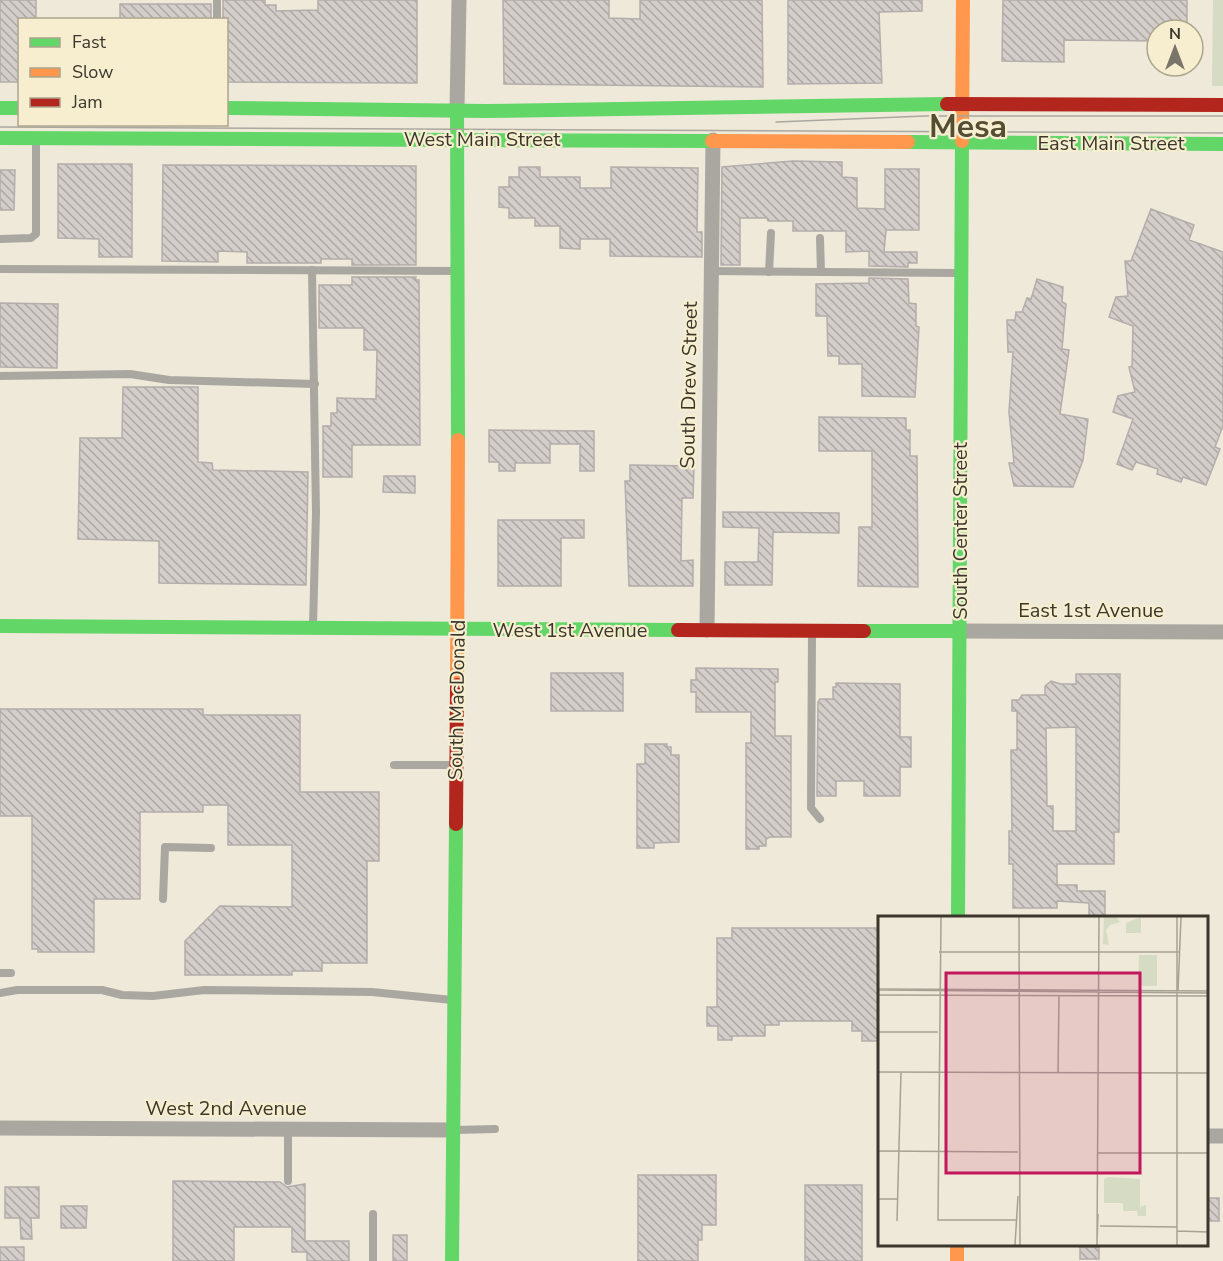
<svg xmlns="http://www.w3.org/2000/svg" width="1223" height="1261" viewBox="0 0 1223 1261" font-family="'Nunito Sans',sans-serif">
<defs>
<pattern id="building-back-hatch" width="6" height="6" patternUnits="userSpaceOnUse" patternTransform="scale(1.5)"><rect width="6" height="6" fill="#d4cecb"/><path d="M-1 5l2 2M0 0l6 6M5-1l2 2" fill="none" stroke="#ada8a5"/></pattern>
</defs>
<rect width="100%" height="100%" fill="#eee9d9"/>
<!-- green -->
<path fill="#d6dbc4" d="M1213,0H1223V86H1212Z"/>
<!-- building -->
<g fill="url(#building-back-hatch)" stroke="#b3adab" stroke-width="1.5" fill-rule="evenodd">
<path d="M0,0H36V20H20V82H0Z"/>
<path d="M223,0H265V5H276V11L318,10V0H417V83L226,82V20H223Z"/>
<path d="M503,0H609V18L640,19V0H762L763,87L504,84Z"/>
<path d="M788,0H922V11L879,12L882,83L788,84Z"/>
<path d="M1003,0H1187V30H1157V41L1064,40V62L1002,61Z"/>
<rect x="120" y="4" width="91" height="16"/>
<path d="M793,161L842,162V177L857,178V208L885,209V169H919V230H886L884,252H917V263H908V267L869,266V251L846,252V231H793V221H768L767,218H740V265H721L722,167Z"/>
<path d="M58,164H132V257H99V239L58,238Z"/>
<path d="M163,165L416,166V265H352V259H321V263H247V252L218,251V262L162,261Z"/>
<path d="M519,167H540V177H580V188H611V167L698,168L697,232H702V257L610,256V239H580V249L560,248V226H535V218H509V208L499,207V187H509V177H519Z"/>
<path d="M0,170H15L14,210H0Z"/>
<path d="M1151,209L1194,225L1189,240L1223,252V426L1215,447L1220,449L1206,485L1183,477L1181,482L1157,474L1158,469L1136,462L1132,470L1117,464L1133,419L1113,412L1118,396L1135,392L1129,367L1132,366L1133,326L1109,317L1116,297L1128,296L1125,261H1131Z"/>
<path d="M352,277H416L415,280H419L420,445H352V477H323V426H331V413H337V398L376,399L377,350H364V328H319V285H352Z"/>
<path d="M869,278L908,279L909,303L916,304V326L919,327L915,397L862,396V364H839V356H828L827,316H816V284L869,283Z"/>
<path d="M1037,279L1063,287L1062,302L1066,304L1062,349L1069,350L1060,414L1088,419L1083,460L1073,487L1014,486L1009,463H1014L1009,412L1013,352H1008L1007,320H1015L1016,312H1022L1027,298L1031,299Z"/>
<path d="M0,303L58,304L57,368L0,367Z"/>
<path d="M123,387H198V462L212,463L213,470L308,472L306,585L159,583V541L78,539L80,438H122Z"/>
<path d="M819,417L906,418V430H910V456H917L918,587L858,586L859,527H872V451H819Z"/>
<path d="M489,430L594,431V471H580V444H550V463H515V471H499V462H489Z"/>
<path d="M630,465L694,466L693,498H682L681,561L693,560V586H629L625,481H630Z"/>
<path d="M384,476H415V493L383,492Z"/>
<path d="M723,512L839,513V533L773,532L772,585H725V562H758L759,528L723,527Z"/>
<path d="M498,520H584V538H561V586H498Z"/>
<path d="M696,668L778,669V682H775V736H791V837H770L766,839V846H759V849H746V743H751V712H696V692H691V680H696Z"/>
<rect x="551" y="673" width="72" height="38"/>
<path d="M1076,674H1120L1119,832H1114V864H1057V885H1077V891H1105V918H1089V903L1057,901V908H1013V864H1009V831H1012L1011,750H1017V711H1012V700H1019L1022,695H1045V686L1051,681L1061,684H1076ZM1076,727V831H1053V806H1047L1046,728Z"/>
<path d="M836,683L900,684V737H911V767H900V796H864V781H836V796H817L818,702L820,699H833V687H836Z"/>
<path d="M0,709H203V715H300V792H379V861H367V963H322V971H292V975H185V941L220,906L292,907V845H228V805H203V812H140V899H94V952H38V949H32V816H0Z"/>
<path d="M645,744H667V747H671V755H679V842L654,843V848H637V764H645Z"/>
<path d="M732,928H878V1041H862V1031H852V1021H779V1025H765V1036H732V1040H718V1026H707V1007H717V938H732Z"/>
<path d="M638,1175H716V1225H702V1240H698V1261H638Z"/>
<path d="M173,1181L280,1182L287,1187L305,1184V1241H349V1261H307V1252H292V1227H234V1261H173Z"/>
<rect x="805" y="1185" width="57" height="76"/>
<path d="M5,1187H39V1218H31L32,1239H21L20,1218H5Z"/>
<rect x="1206" y="1198" width="13" height="23"/>
<path d="M61,1206H87L86,1228H61Z"/>
<rect x="393" y="1235" width="14" height="26"/>
<rect x="0" y="1247" width="24" height="14"/>
<rect x="1080" y="1247" width="19" height="12"/>
</g>
<g fill="none" stroke-linecap="round" stroke-linejoin="round">
<!-- lane -->
<g stroke="#aaa7a1" stroke-width="8">
<path d="M217,0V20"/>
<path d="M820,238L821,272"/>
<path d="M0,239L31,238L36,234V141"/>
<path d="M0,269L456,271"/>
<path d="M312,270L316,512L313,625"/>
<path d="M712,271L958,273"/>
<path d="M769,272L771,233"/>
<path d="M0,376L130,374L169,380L315,384"/>
<path d="M812,633L811,808L820,819"/>
<path d="M394,765H455"/>
<path d="M163,899L165,847L211,848"/>
<path d="M0,973H11"/>
<path d="M0,993L17,990H102L122,995L153,996L204,990L372,992L452,1000"/>
<path d="M288,1129V1181"/>
<path d="M456,1130L495,1129"/>
<path d="M373,1214V1261"/>
</g>
<!-- street -->
<g stroke="#aaa7a1" stroke-width="15">
<path d="M457,110L459,0"/>
<path d="M707,630L713,140"/>
<path d="M959,631L1223,632"/>
<path d="M0,1128L452,1130"/>
<path d="M1206,1136H1223"/>
</g>
<!-- fast -->
<g stroke="#63d668" stroke-width="14">
<path d="M0,108H20"/>
<path d="M226,108L486,111L947,104"/>
<path d="M457,110L458,440"/>
<path d="M0,138L712,141"/>
<path d="M908,142L1223,144"/>
<path d="M0,626L678,630"/>
<path d="M864,631H959"/>
<path d="M958,918L962,141"/>
<path d="M452,1261L456,824"/>
</g>
<!-- slow -->
<g stroke="#ff974d" stroke-width="14">
<path d="M712,141L908,142"/>
<path d="M962,141L963,0"/>
<path d="M457,685L458,440"/>
<path d="M957,1244V1261"/>
</g>
<!-- jam -->
<g stroke="#b3261e" stroke-width="14">
<path d="M947,104L1223,105"/>
<path d="M678,630L864,631"/>
<path d="M456,824L457,685"/>
</g>
<!-- tram -->
<g stroke="#aaa79e" stroke-width="1.5">
<path d="M776,122L925,116H1223"/>
<path d="M0,127L1223,133"/>
</g>
</g>
<g text-anchor="middle" dominant-baseline="central" stroke-width="4.5" stroke-linejoin="round" paint-order="stroke">
<!-- street labels -->
<g font-size="20" fill="#3b372c" stroke="#f7eed0">
<text x="482" y="139">West Main Street</text>
<text x="1111" y="143">East Main Street</text>
<text transform="translate(689 385) rotate(-89)">South Drew Street</text>
<text transform="translate(960 531) rotate(-90)">South Center Street</text>
<text x="1091" y="610">East 1st Avenue</text>
<text x="570" y="630">West 1st Avenue</text>
<text transform="translate(457 700) rotate(-89)">South MacDonald</text>
<text x="226" y="1108">West 2nd Avenue</text>
</g>
<!-- town labels -->
<g font-size="32" font-weight="bold" fill="#554d33" stroke="#f7eed0">
<text x="968" y="126">Mesa</text>
</g>
</g>
<!-- overview -->
<g transform="translate(878 916)">
<rect width="330" height="330" fill="#eee9d9"/>
<path d="M230,261L262,263V287H226V263Z" fill="#d6dbc4"/>
<path d="M226,1H238L242,6L232,9L228,14L231,29L225,28ZM263,1V17H248V7ZM261,39H279V70H260ZM245,287H262V295L263,290L268,289V300H260L259,295H245Z" fill="#d6dbc4"/>
<path fill="none" stroke="#a6a294" stroke-width="1.5" d="M63,1L60,304H139M141,1L142,329M299,1V329M61,36H302M0,73L330,75M0,74L330,77M300,75L303,1M0,79L330,80M0,116H60M0,156L330,157M180,157L181,79M0,235L140,236M220,237H330M0,283H20M19,305L23,156M222,310L299,311M299,315L330,316M219,327L220,298M137,329L140,280M219,329L221,1"/>
<path fill="#c2185b" fill-opacity="0.15" stroke="#c2185b" stroke-width="3" d="M68,57H262V257H68Z"/>
<rect width="330" height="330" fill="none" stroke="#3b372c" stroke-width="3"/>
</g>
<!-- legend -->
<rect x="18" y="18" width="210" height="108" fill="#f7eed0" stroke="#aca58e" stroke-width="1.5"/>
<rect x="30" y="38" width="30" height="9" fill="#63d668" stroke="#aca58e" stroke-width="1.5"/>
<text x="72" y="48" font-size="18" fill="#3b372c">Fast</text>
<rect x="30" y="68" width="30" height="9" fill="#ff974d" stroke="#aca58e" stroke-width="1.5"/>
<text x="72" y="78" font-size="18" fill="#3b372c">Slow</text>
<rect x="30" y="98" width="30" height="9" fill="#b3261e" stroke="#aca58e" stroke-width="1.5"/>
<text x="72" y="108" font-size="18" fill="#3b372c">Jam</text>
<!-- north arrow -->
<g transform="translate(1175 48)"><circle r="28" fill="#f7eed0" stroke="#aca58e" stroke-width="1.5"/>
<path d="M0-4.5L10 22L0 15L-10 22Z" fill="#7a7569"/>
<text y="-9" font-size="16" font-weight="bold" text-anchor="middle" fill="#3b372c">N</text>
</g>
</svg>
